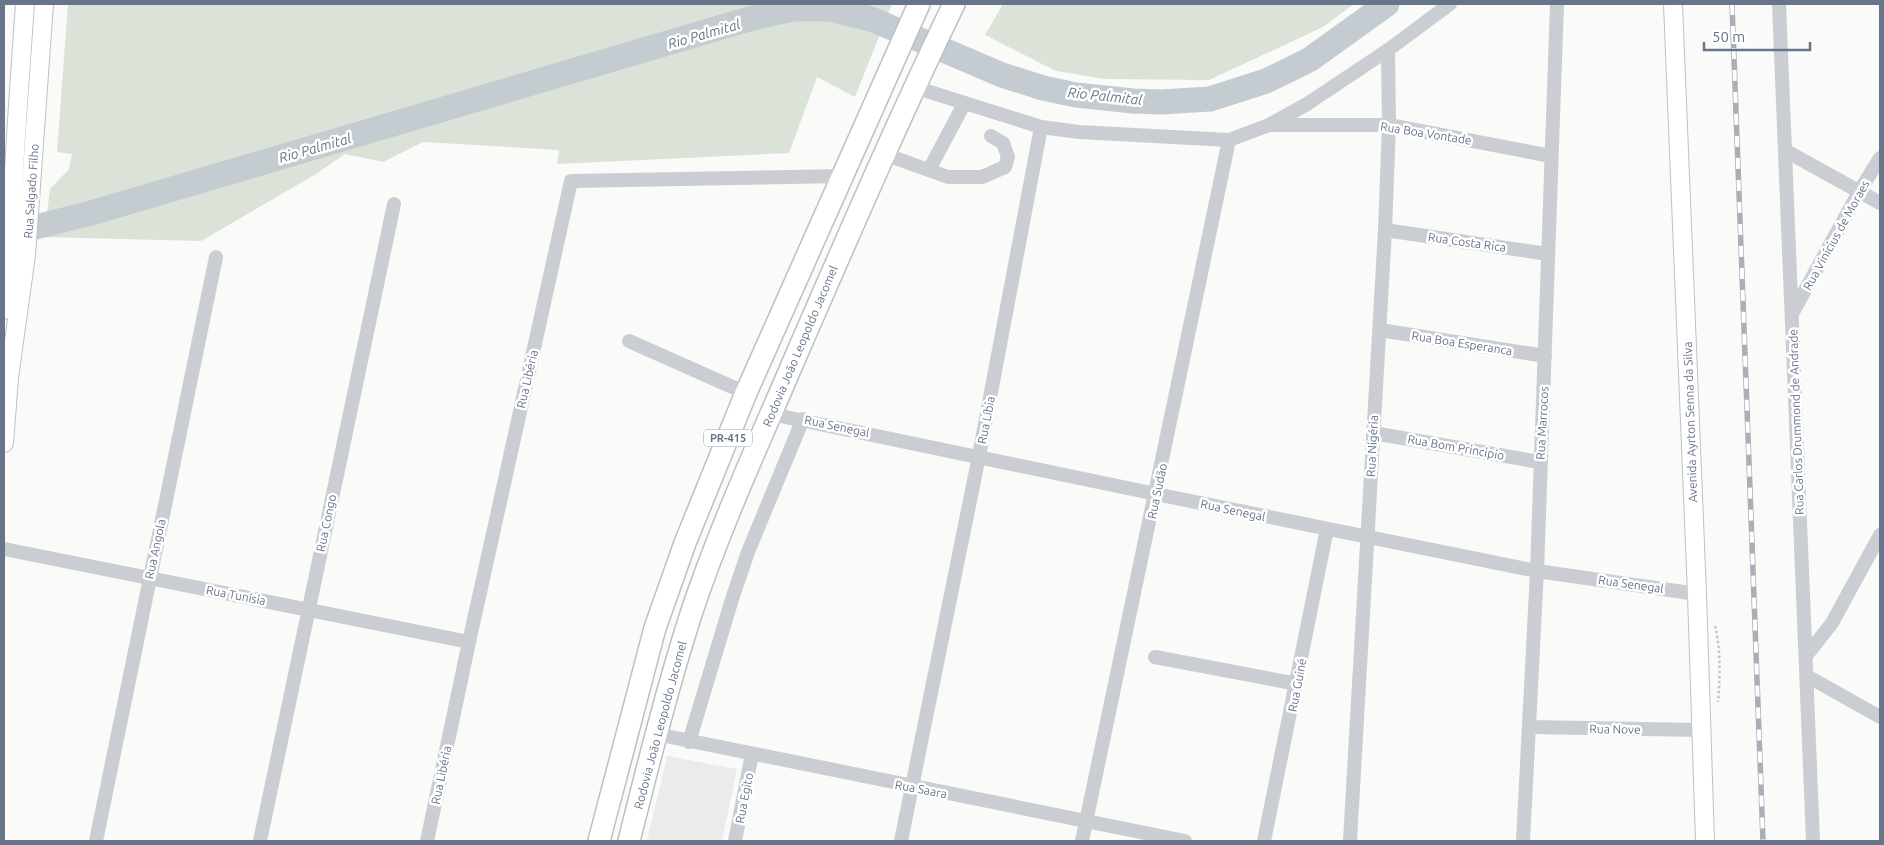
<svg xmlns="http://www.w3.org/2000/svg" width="1884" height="845" viewBox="0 0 1884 845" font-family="Ubuntu,sans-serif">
<rect width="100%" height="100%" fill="#fafaf8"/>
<!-- built -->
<path fill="#ebebeb" d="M667,756L737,769L722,841H647Z"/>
<!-- green -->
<g fill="#dbe2d8">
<path d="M68,4H892L855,97L817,77L789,153L557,164L559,150L423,142L383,162L345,154L316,174L201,241L44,237L50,189L69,169L72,154L57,152Z"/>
<path d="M1003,4H1354L1323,27L1209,80L1104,79L1056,71L985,35Z"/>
</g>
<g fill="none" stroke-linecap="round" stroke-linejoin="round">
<!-- river -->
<path stroke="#c4ccd2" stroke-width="25" d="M4,235L91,213L749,19L792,9H830L871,19L1002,75L1043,88L1076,95L1133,101L1161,102L1210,99L1266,81L1309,60L1387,4"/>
<defs>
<g id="major">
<path d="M1673,4L1697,594L1705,841"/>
<path d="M9,310C10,208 18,106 25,4"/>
<path d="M4,443L9,378L26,255L44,4"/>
</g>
<g id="highway">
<path d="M599,841L655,628L685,543L746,393L919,4"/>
<path d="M629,841C648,765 667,689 691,614C721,524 761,438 798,351C849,234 899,118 954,4"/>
</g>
</defs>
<!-- major casing -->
<use href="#major" stroke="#bdc0c5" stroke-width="20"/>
<!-- highway casing -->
<use href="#highway" stroke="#bcbfc3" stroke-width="24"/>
<!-- path -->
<path stroke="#c1c3c6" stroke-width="2.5" stroke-dasharray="2.5 2.5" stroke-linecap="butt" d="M1715,626C1721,650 1720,678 1718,702"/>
<!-- minor -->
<g stroke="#cacdd1" stroke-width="14">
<path d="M1779,4L1813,841"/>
<path d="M914,87L1041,127L1079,132L1229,140L1269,125L1307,104L1388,50L1450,4"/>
<path d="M1270,125H1389L1551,156"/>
<path d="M1786,151L1880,203"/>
<path d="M884,154L948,177H982L1005,167L1008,157L1003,143L991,136"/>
<path d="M929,170L964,104"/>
<path d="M1385,230L1548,254"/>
<path d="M1792,314L1859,192L1880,158"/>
<path d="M1380,330L1545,356"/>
<path d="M629,341L746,393"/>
<path d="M771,414L1156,494L1537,571L1697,594"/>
<path d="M1373,433L1539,462"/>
<path d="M4,549L469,642"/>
<path d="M1806,656L1832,623L1880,535"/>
<path d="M1155,657L1297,684"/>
<path d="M1807,676L1880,717"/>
<path d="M1529,727L1701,730"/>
<path d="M656,734L1185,841"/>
<path d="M689,742L733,596L748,552L803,419"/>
<path d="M96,841L216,257"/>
<path d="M260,841L394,204"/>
<path d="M427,841L469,642L571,181L842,176"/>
<path d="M735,841L752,754"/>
<path d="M901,841L979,456L1041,127"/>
<path d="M1082,841L1229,140"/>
<path d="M1264,841L1327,529"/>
<path d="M1350,841L1385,230L1389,125L1388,50"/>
<path d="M1523,841L1537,571L1557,4"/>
</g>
<!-- major -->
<use href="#major" stroke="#fff" stroke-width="18"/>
<!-- highway -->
<use href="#highway" stroke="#fff" stroke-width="21"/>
<defs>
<path id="rail" d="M1732,4L1763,841"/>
</defs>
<!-- rail casing -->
<use href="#rail" stroke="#aaaeb6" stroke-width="5.5"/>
<!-- rail -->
<use href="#rail" stroke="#fff" stroke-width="4" stroke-dasharray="11" stroke-linecap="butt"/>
</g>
<g text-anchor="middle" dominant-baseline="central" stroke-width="5" stroke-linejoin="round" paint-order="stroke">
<!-- shield labels -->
<rect fill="#fff" stroke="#959eae" stroke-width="1" x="704" y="429.5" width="48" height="17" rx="4"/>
<g font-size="11" font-weight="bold" fill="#67758b">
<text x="728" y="438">PR-415</text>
</g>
<!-- street labels -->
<g font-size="12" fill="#67758b" stroke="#fff">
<text transform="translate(1426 133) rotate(9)">Rua Boa Vontade</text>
<text transform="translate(31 191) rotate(-86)">Rua Salgado Filho</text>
<text transform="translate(1836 235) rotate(-61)">Rua Vinícius de Moraes</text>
<text transform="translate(1467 242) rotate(8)">Rua Costa Rica</text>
<text transform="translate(1462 343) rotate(9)">Rua Boa Esperanca</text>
<text transform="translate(800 346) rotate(-67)">Rodovia João Leopoldo Jacomel</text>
<text transform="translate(527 379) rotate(-77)">Rua Libéria</text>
<text transform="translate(986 420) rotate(-79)">Rua Líbia</text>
<text transform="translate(1690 422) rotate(-92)">Avenida Ayrton Senna da Silva</text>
<text transform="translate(1796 422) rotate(-92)">Rua Carlos Drummond de Andrade</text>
<text transform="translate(1542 423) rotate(-87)">Rua Marrocos</text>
<text transform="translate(837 426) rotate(12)">Rua Senegal</text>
<text transform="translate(1372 446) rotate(-87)">Rua Nigéria</text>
<text transform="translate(1456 447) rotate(10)">Rua Bom Principio</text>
<text transform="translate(1157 491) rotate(-78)">Rua Sudão</text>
<text transform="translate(1233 510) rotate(12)">Rua Senegal</text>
<text transform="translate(326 523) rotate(-78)">Rua Congo</text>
<text transform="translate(155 549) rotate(-78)">Rua Angola</text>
<text transform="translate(1631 584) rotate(8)">Rua Senegal</text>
<text transform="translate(236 595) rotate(11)">Rua Tunísia</text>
<text transform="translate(1297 685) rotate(-79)">Rua Guiné</text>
<text transform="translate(660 725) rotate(-75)">Rodovia João Leopoldo Jacomel</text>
<text transform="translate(1615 729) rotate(1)">Rua Nove</text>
<text transform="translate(441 775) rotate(-78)">Rua Libéria</text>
<text transform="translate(921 789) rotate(11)">Rua Saara</text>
<text transform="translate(744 798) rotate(-79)">Rua Egito</text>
</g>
<!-- water labels -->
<g font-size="14" font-style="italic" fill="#637785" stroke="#fff">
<text transform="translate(704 34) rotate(-16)">Rio Palmital</text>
<text transform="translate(1105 96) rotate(6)">Rio Palmital</text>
<text transform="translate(315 148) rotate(-16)">Rio Palmital</text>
</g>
</g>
<!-- border -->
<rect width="1884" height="845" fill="none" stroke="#67758b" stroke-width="10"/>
<!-- scale -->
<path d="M1704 42v8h106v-8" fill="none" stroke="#67758b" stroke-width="2.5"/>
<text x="1712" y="42" font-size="15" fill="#67758b" stroke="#ffffff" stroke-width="4" paint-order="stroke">50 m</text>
</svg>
